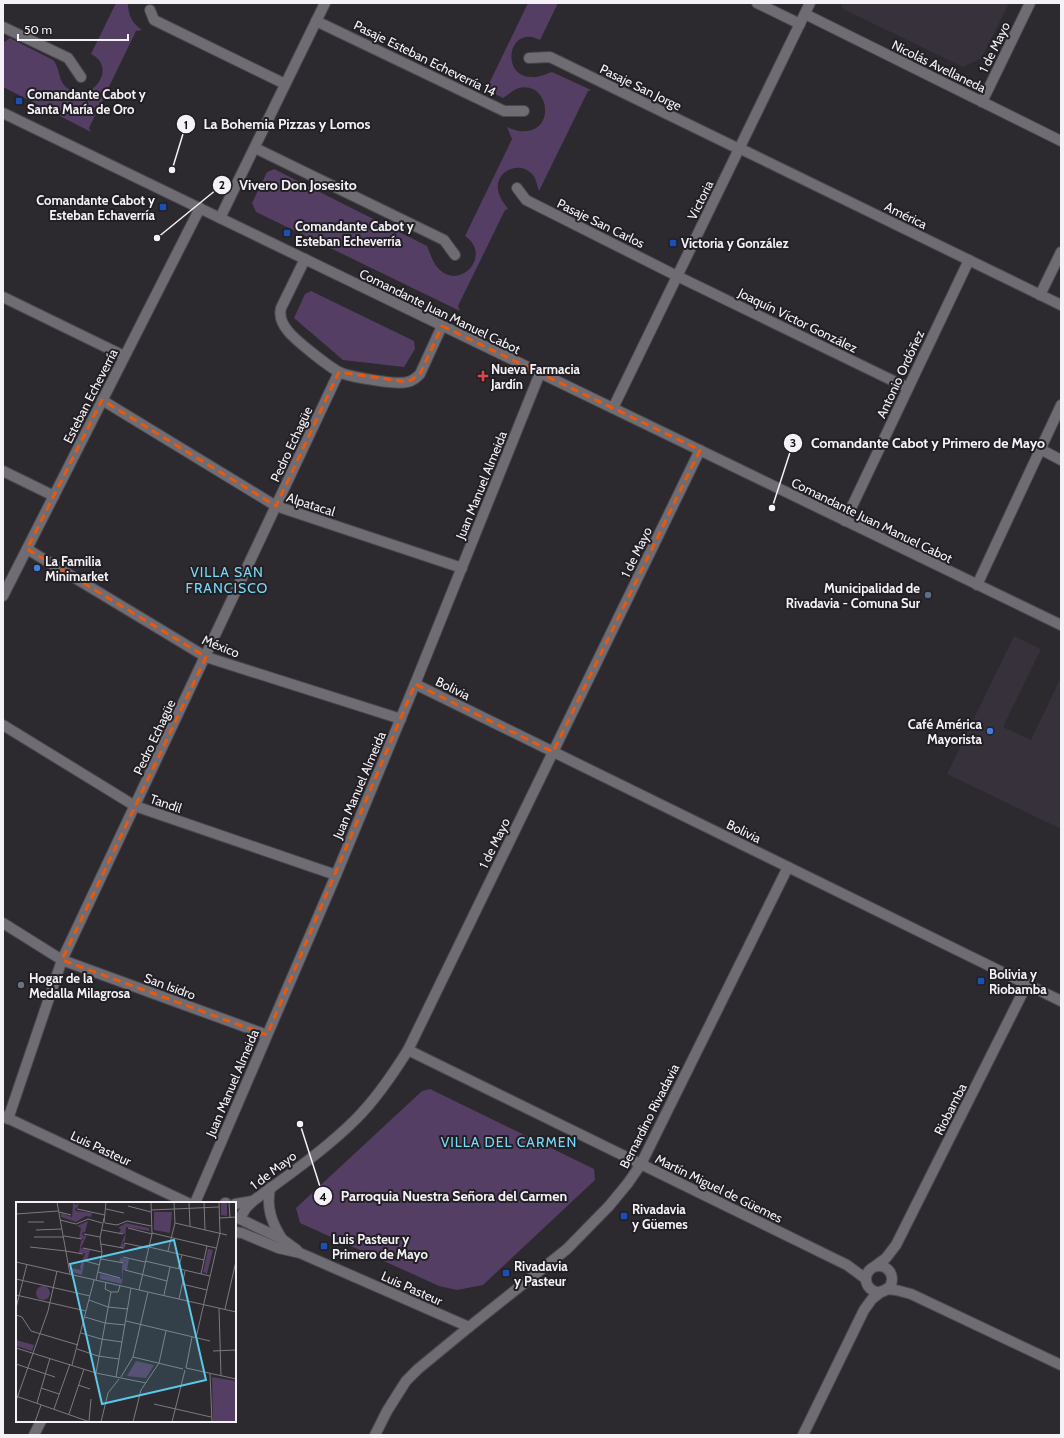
<svg xmlns="http://www.w3.org/2000/svg" width="1064" height="1438" viewBox="0 0 1064 1438" font-family="Cabin,sans-serif">
<rect width="100%" height="100%" fill="#2c292f"/>
<!-- built -->
<g fill="#37313c">
<path d="M840,3H1009L982,58L963,67L843,9Z"/>
<path d="M1014,636L1041,649L1003,727L1031,740L1061,677V829L947,774Z"/>
</g>
<!-- green -->
<g fill="#543e63">
<path d="M116,3H128C128,15 132,23 142,30L136,31L89,128L91,132L3,87V43L10,38L53,60C60,68 58,78 64,85C86,110 121,69 91,54Z"/>
<path d="M528,3H558L540,40C537,39 534,37 531,37C507,34 503,76 531,77C538,78 546,74 552,72L591,90L588,91L539,191C537,185 536,178 532,174C519,160 495,171 498,190C499,197 504,203 508,209L505,210L458,306L460,311L256,212L252,203L267,172L274,169L427,246C430,253 433,263 438,268C460,292 493,255 465,236L512,139L507,127C512,129 519,132 525,131C556,130 549,81 519,88C512,90 509,95 503,98L486,90Z"/>
<path d="M311,291L414,341L415,349L404,367L343,360L294,318L305,294Z"/>
<path d="M430,1089L594,1169L595,1180L483,1285L457,1290L439,1286L300,1223L296,1208L422,1091Z"/>
</g>
<g fill="none" stroke-linecap="round" stroke-linejoin="round">
<defs>
<g id="street">
<path d="M757,3L800,24"/>
<path d="M150,10L154,20L285,84"/>
<path d="M805,14L1061,141"/>
<path d="M316,21L504,111H524"/>
<path d="M3,27L68,58L81,77"/>
<path d="M529,58L550,57L739,149"/>
<path d="M982,102L1030,3"/>
<path d="M255,148L444,240L455,255"/>
<path d="M739,148L1061,305"/>
<path d="M517,188L526,200L677,276L908,388"/>
<path d="M220,218L325,3"/>
<path d="M305,259L281,308C279,316 282,324 288,331C295,340 330,368 341,373C352,377 396,385 407,382C413,381 416,378 420,374L442,326"/>
<path d="M1040,295L1061,252"/>
<path d="M3,297L124,356"/>
<path d="M102,400L276,506L462,568"/>
<path d="M613,408L810,3"/>
<path d="M1040,449L1061,460"/>
<path d="M3,471L54,496"/>
<path d="M845,521L969,260"/>
<path d="M27,549L206,657L401,719"/>
<path d="M977,585L1061,405"/>
<path d="M3,596L200,208"/>
<path d="M415,684L1061,1001"/>
<path d="M3,725L135,806L336,875"/>
<path d="M3,923L62,960L267,1035"/>
<path d="M408,1050L847,1265L866,1279"/>
<path d="M3,1116L188,1203"/>
<path d="M8,1119L62,960L339,372"/>
<path d="M270,1188C266,1208 272,1223 282,1239"/>
<path d="M195,1203L336,875L415,684L540,373"/>
<path d="M225,1203H226"/>
<path d="M235,1204L253,1201"/>
<path d="M240,1218L246,1208L253,1201C288,1175 325,1150 356,1119C376,1099 393,1074 408,1050L700,450"/>
<path d="M240,1219L282,1239L297,1250"/>
<path d="M235,1232L242,1233L278,1248L300,1253L469,1327"/>
<path d="M875,1266L886,1258L896,1245L1027,984"/>
<circle cx="879" cy="1279" r="13"/>
<path d="M886,1289L896,1290L911,1294L1061,1365"/>
<path d="M34,1435L41,1421"/>
<path d="M375,1435L387,1411L406,1381L418,1369L469,1327L567,1249L609,1206L628,1183L641,1164L788,867"/>
<path d="M803,1435L864,1310L872,1299L882,1291"/>
</g>
<path id="secondary" d="M3,113L1061,625"/>
</defs>
<!-- street casing -->
<use href="#street" stroke="#4a474d" stroke-width="12"/>
<!-- secondary casing -->
<use href="#secondary" stroke="#4a474d" stroke-width="12"/>
<!-- street -->
<use href="#street" stroke="#706c73" stroke-width="10"/>
<!-- secondary -->
<use href="#secondary" stroke="#706c73" stroke-width="10"/>
</g>
<!-- marked area -->
<path fill="none" stroke="#e8590c" stroke-width="3" stroke-dasharray="8 5" stroke-linejoin="round" d="M442,326L700,450L553,752L415,684L267,1035L62,960L206,657L27,549L102,400L276,506L339,372L408,382L420,374Z"/>
<!-- markers -->
<g fill="#1a4fb4" stroke="#221f25" stroke-width="1.5">
<rect x="15" y="97" width="8" height="8" rx="2"/>
<rect x="159" y="203" width="8" height="8" rx="2"/>
<rect x="283" y="229" width="8" height="8" rx="2"/>
<rect x="669" y="239" width="8" height="8" rx="2"/>
<rect x="977" y="977" width="8" height="8" rx="2"/>
<rect x="620" y="1212" width="8" height="8" rx="2"/>
<rect x="320" y="1242" width="8" height="8" rx="2"/>
<rect x="502" y="1269" width="8" height="8" rx="2"/>
</g>
<path fill="#e0444e" stroke="#221f25" stroke-width="1.5" d="M481 370h4v4h4v4h-4v4h-4v-4h-4v-4h4z"/>
<g fill="#3f7fe0" stroke="#221f25" stroke-width="1.5">
<circle cx="37" cy="568" r="4"/>
<circle cx="990" cy="731" r="4"/>
</g>
<circle fill="#5c6f8a" stroke="#221f25" stroke-width="1.5" cx="928" cy="595" r="4"/>
<circle fill="#6b7280" stroke="#221f25" stroke-width="1.5" cx="21" cy="985" r="4"/>
<g text-anchor="middle" dominant-baseline="central" stroke-width="4" stroke-linejoin="round" paint-order="stroke">
<!-- street labels -->
<g font-size="13" fill="#f4f2f6" stroke="#221f25">
<text transform="translate(994 47) rotate(-64)">1 de Mayo</text>
<text transform="translate(425 58) rotate(26)">Pasaje Esteban Echeverría 14</text>
<text transform="translate(939 66) rotate(26)">Nicolás Avellaneda</text>
<text transform="translate(641 87) rotate(26)">Pasaje San Jorge</text>
<text transform="translate(700 200) rotate(-64)">Victoria</text>
<text transform="translate(906 215) rotate(26)">América</text>
<text transform="translate(601 223) rotate(26)">Pasaje San Carlos</text>
<text transform="translate(440 311) rotate(26)">Comandante Juan Manuel Cabot</text>
<text transform="translate(798 320) rotate(26)">Joaquín Víctor González</text>
<text transform="translate(900 374) rotate(-65)">Antonio Ordóñez</text>
<text transform="translate(90 396) rotate(-63)">Esteban Echeverría</text>
<text transform="translate(291 444) rotate(-65)">Pedro Echagüe</text>
<text transform="translate(481 485) rotate(-68)">Juan Manuel Almeida</text>
<text transform="translate(311 504) rotate(18)">Alpatacal</text>
<text transform="translate(872 520) rotate(26)">Comandante Juan Manuel Cabot</text>
<text transform="translate(636 552) rotate(-64)">1 de Mayo</text>
<text transform="translate(221 646) rotate(22)">México</text>
<text transform="translate(453 688) rotate(26)">Bolivia</text>
<text transform="translate(154 737) rotate(-65)">Pedro Echagüe</text>
<text transform="translate(359 785) rotate(-67)">Juan Manuel Almeida</text>
<text transform="translate(166 803) rotate(19)">Tandil</text>
<text transform="translate(744 831) rotate(26)">Bolivia</text>
<text transform="translate(494 843) rotate(-64)">1 de Mayo</text>
<text transform="translate(170 986) rotate(20)">San Isidro</text>
<text transform="translate(232 1083) rotate(-67)">Juan Manuel Almeida</text>
<text transform="translate(950 1109) rotate(-63)">Riobamba</text>
<text transform="translate(649 1116) rotate(-63)">Bernardino Rivadavia</text>
<text transform="translate(101 1148) rotate(25)">Luis Pasteur</text>
<text transform="translate(273 1170) rotate(-37)">1 de Mayo</text>
<text transform="translate(719 1188) rotate(26)">Martín Miguel de Güemes</text>
<text transform="translate(412 1288) rotate(24)">Luis Pasteur</text>
</g>
<!-- poi labels -->
<g font-size="13" font-weight="bold" fill="#f4f2f6" stroke="#221f25" text-anchor="start">
<text x="27" y="94">Comandante Cabot y<tspan x="27" dy="15">Santa María de Oro</tspan></text>
<text x="155" y="200" text-anchor="end">Comandante Cabot y<tspan x="155" dy="15">Esteban Echaverría</tspan></text>
<text x="295" y="226">Comandante Cabot y<tspan x="295" dy="15">Esteban Echeverría</tspan></text>
<text x="681" y="243">Victoria y González</text>
<text x="491" y="369">Nueva Farmacia<tspan x="491" dy="15">Jardín</tspan></text>
<text x="45" y="561">La Familia<tspan x="45" dy="15">Minimarket</tspan></text>
<text x="920" y="588" text-anchor="end">Municipalidad de<tspan x="920" dy="15">Rivadavia - Comuna Sur</tspan></text>
<text x="982" y="724" text-anchor="end">Café América<tspan x="982" dy="15">Mayorista</tspan></text>
<text x="989" y="974">Bolivia y<tspan x="989" dy="15">Riobamba</tspan></text>
<text x="29" y="978">Hogar de la<tspan x="29" dy="15">Medalla Milagrosa</tspan></text>
<text x="632" y="1209">Rivadavia<tspan x="632" dy="15">y Güemes</tspan></text>
<text x="332" y="1239">Luis Pasteur y<tspan x="332" dy="15">Primero de Mayo</tspan></text>
<text x="514" y="1266">Rivadavia<tspan x="514" dy="15">y Pasteur</tspan></text>
</g>
<!-- neighbourhood labels -->
<g font-size="14" letter-spacing="1" fill="#78d9f6" stroke="#221f25">
<text x="227" y="572">VILLA SAN<tspan x="227" dy="16">FRANCISCO</tspan></text>
<text x="509" y="1142">VILLA DEL CARMEN</text>
</g>
</g>
<!-- overview -->
<g transform="translate(16 1202)">
<rect width="220" height="220" fill="#2c292f"/>
<path d="M62,0H63L62,5L59,7L60,9L76,11L75,15L70,14L60,20L45,15V11L56,15L57,1L61,3ZM205,0H211V14L205,13ZM138,10H156L154,31L138,28ZM72,19L69,30L66,31L68,34L71,33L65,46L74,48L71,59L67,58L68,61L66,73L56,70L55,66L65,68L64,65L69,51H63L65,39L68,37L63,36L65,26L61,24ZM110,21L133,26L134,29L110,25L109,39L106,41L110,42L105,56L113,57L111,68H107L106,82L84,77V72L106,77V63L110,60H103L108,47L104,45L109,32L103,31L105,27L102,26ZM192,47L197,48L191,72L187,70ZM20 91a7 7 0 1 1 14 0a7 7 0 1 1-14 0ZM0,138L18,143L16,149L0,144ZM120,159L138,163L130,176L111,174ZM196,175L220,179V220H197Z" fill="#543e63"/>
<path fill="none" stroke="#7c797f" stroke-width="1" d="M41,0L54,72M173,0L174,24M188,0L189,28M213,0L214,16M112,4L135,10M61,7L89,13M90,7L108,11M135,8L203,5M43,10L55,13M0,12L42,9M204,16L220,15M44,18L60,22L72,17L86,21M12,20H28M88,21L90,0M89,21L101,23L111,19L135,24M159,21L211,33M112,26L136,32M20,28L46,27M86,28L107,32M136,31L200,46M68,32L84,35M0,34V47M48,34L66,37M18,35H48M108,41L132,46M85,42L107,46M14,45L50,49M133,45L188,58M67,46L86,50M50,49L67,52M152,49L159,21L158,0M107,55L129,60M85,57L108,61M69,59L84,63M129,59L194,74M0,60L220,110M162,67L166,53M109,68L151,79M82,70L104,76M185,72L191,44M0,77L74,94M80,78L86,51L84,36L88,16M90,80L89,87L95,90H102L104,84M166,82L191,88M123,88L136,32L135,0M0,93L70,109M148,93L154,65M163,97L169,69M73,98L92,105L112,107M0,106L11,62M203,106L205,174M209,107L220,59M0,113L6,115L15,129L62,143M69,115L89,121L109,123M110,119L194,139M65,131L85,137L106,140M180,136L204,31L203,0M0,146L80,171L130,181M61,147L82,154L103,157M197,149L220,148M117,155L167,167M0,162L39,175M56,163L78,78M170,166L220,177M170,166L176,135M80,171L95,90M194,172L196,220M100,175L115,86M105,175L117,155L132,90M62,183L74,187M25,186L43,192M0,194L74,220M0,199L32,109L41,69M21,201L34,156M138,202L195,215M38,207L54,162M53,212L68,167M73,219L75,197M19,220L25,203M85,220L92,191L103,177M117,220L125,188L143,161L150,129M156,220L169,168"/>
<path fill="#5bc8e7" fill-opacity="0.15" stroke="#5bc8e7" stroke-width="2" d="M158,38L190,178L86,202L54,62Z"/>
<rect width="220" height="220" fill="none" stroke="#f4f2f6" stroke-width="2"/>
</g>
<!-- callouts -->
<path fill="none" stroke="#f4f2f6" stroke-width="1.5" d="M172 170L186 124M157 238L222 185M772 508L793 443M300 1124L323 1196"/>
<g fill="#f4f2f6" stroke="#221f25" stroke-width="1.5">
<circle cx="172" cy="170" r="4"/>
<circle cx="157" cy="238" r="4"/>
<circle cx="772" cy="508" r="4"/>
<circle cx="300" cy="1124" r="4"/>
<circle cx="186" cy="124" r="10"/>
<circle cx="222" cy="185" r="10"/>
<circle cx="793" cy="443" r="10"/>
<circle cx="323" cy="1196" r="10"/>
</g>
<g font-size="12" text-anchor="middle" font-weight="bold" fill="#111">
<text x="186" y="129">1</text>
<text x="222" y="189">2</text>
<text x="793" y="447">3</text>
<text x="323" y="1201">4</text>
</g>
<g font-size="14" text-anchor="middle" font-weight="bold" fill="#f4f2f6" stroke="#221f25" stroke-width="4" stroke-linejoin="round" paint-order="stroke">
<text x="287" y="129">La Bohemia Pizzas y Lomos</text>
<text x="298" y="190">Vivero Don Josesito</text>
<text x="928" y="448">Comandante Cabot y Primero de Mayo</text>
<text x="454" y="1201">Parroquia Nuestra Señora del Carmen</text>
</g>
<!-- border -->
<rect width="1064" height="1438" fill="none" stroke="#f4f2f6" stroke-width="8"/>
<!-- scale -->
<path d="M18 34v6h110v-6" fill="none" stroke="#f4f2f6" stroke-width="2"/>
<text x="24" y="34" font-size="12" fill="#f4f2f6" stroke="#221f25" stroke-width="3" paint-order="stroke">50 m</text>
</svg>
